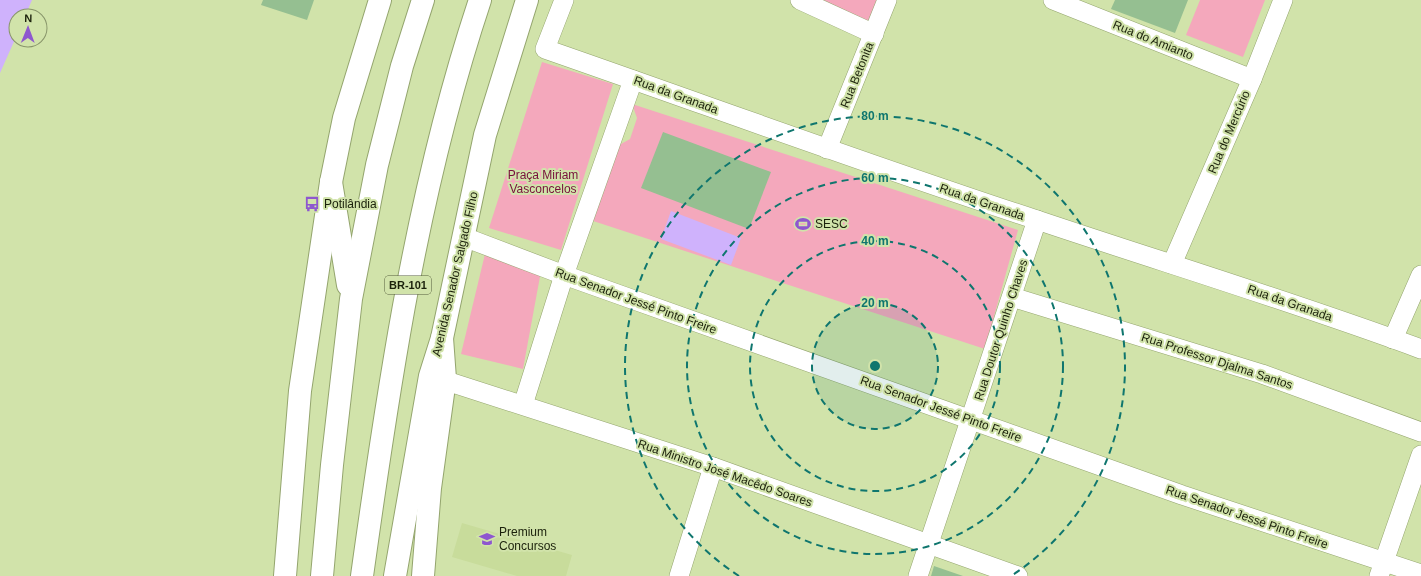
<svg xmlns="http://www.w3.org/2000/svg" width="1421" height="576" viewBox="0 0 1421 576" font-family="Arial,sans-serif">
<rect width="100%" height="100%" fill="#d1e3aa"/>
<!-- built -->
<path fill="#c8dc9b" d="M462,523L572,555L566,576H517L452,557Z"/>
<!-- green -->
<g fill="#f4a8bc">
<path d="M818,0H879L870,24Z"/>
<path d="M1200,0H1265L1243,57L1186,35Z"/>
<path d="M542,62L613,84L561,250L489,228Z"/>
<path d="M632,104L1018,230L985,349L587,219L612,149L630,139L637,118Z"/>
<path d="M485,254L541,271L523,369L461,354Z"/>
</g>
<!-- water -->
<g fill="#cfb2fc">
<path d="M0,0H32L25,16H16V37L0,73Z"/>
<path d="M671,211L741,238L731,265L661,239Z"/>
</g>
<!-- building -->
<g fill="#95bf91">
<path d="M263,0H314L307,20L261,5Z"/>
<path d="M1115,0H1188L1175,33L1111,9Z"/>
<path d="M663,132L771,172L749,229L641,188Z"/>
<path d="M934,566L963,576H931Z"/>
</g>
<g fill="none" stroke-linecap="round" stroke-linejoin="round">
<defs>
<g id="street">
<path d="M564,0L545,49C709,106 872,166 1037,220C1165,263 1294,302 1421,349"/>
<path d="M800,0L874,34"/>
<path d="M1053,0L1252,79"/>
<path d="M827,149L887,0"/>
<path d="M464,237L564,275L1182,495L1421,574"/>
<path d="M1172,264L1252,79L1283,0"/>
<path d="M1012,297L1262,374L1421,432"/>
<path d="M1393,339L1421,275"/>
<path d="M431,376L713,467L1018,576"/>
<path d="M523,405L564,275L633,80"/>
<path d="M679,576L713,467"/>
<path d="M918,576L1037,220"/>
<path d="M1379,576L1421,455"/>
</g>
<path id="secondary" d="M423,576L430,488L445,379L442,338"/>
<g id="primary">
<path d="M285,576L300,391L331,182L344,118L380,0"/>
<path d="M395,576L430,376L442,338L485,135L527,0"/>
</g>
<g id="highway">
<path d="M331,182L348,285"/>
<path d="M322,576L332,465L351,299L377,165L402,66L423,0"/>
<path d="M362,576C389,382 418,186 480,0"/>
</g>
</defs>
<!-- street casing -->
<use href="#street" stroke="#94a56e" stroke-width="20"/>
<!-- secondary casing -->
<use href="#secondary" stroke="#94a56e" stroke-width="24"/>
<!-- primary casing -->
<use href="#primary" stroke="#94a56e" stroke-width="24"/>
<!-- highway casing -->
<use href="#highway" stroke="#94a56e" stroke-width="24"/>
<!-- street -->
<use href="#street" stroke="#fff" stroke-width="19"/>
<!-- secondary -->
<use href="#secondary" stroke="#fff" stroke-width="22"/>
<!-- primary -->
<use href="#primary" stroke="#fff" stroke-width="22"/>
<!-- highway -->
<use href="#highway" stroke="#fff" stroke-width="22"/>
</g>
<!-- distance rings -->
<circle cx="875" cy="366" r="63" fill="#0f766e" fill-opacity=".12"/>
<g fill="none" stroke="#0f766e" stroke-width="2" stroke-dasharray="7 5">
<circle cx="875" cy="366" r="63"/>
<circle cx="875" cy="366" r="125"/>
<circle cx="875" cy="366" r="188"/>
<path d="M739 576A250 250 0 1 1 1011 576"/>
</g>
<!-- icons -->
<defs>
<symbol id="bus-bare" viewBox="-9 -9 18 18"><path d="M-5-6H5V4H4V6H2V4H-2V6H-4V4H-5ZM-3.5-4V0h7V-4ZM-3.5 1.2v1.5H-2V1.2ZM2 1.2v1.5H3.5V1.2Z" fill="#8e57cf" stroke="#d1e3aa" stroke-width="2.5" paint-order="stroke"/></symbol>
<symbol id="stadium-bare" viewBox="-9 -9 18 18"><path d="M0-5a6.5 5 0 1 0 0 10a6.5 5 0 1 0 0-10ZM-3.5-1.8h7v3.6h-7Z" fill="#8e57cf" stroke="#d1e3aa" stroke-width="2.5" paint-order="stroke"/></symbol>
<symbol id="school-bare" viewBox="-9 -9 18 18"><path d="M0-5L7-2L0 1L-7-2ZM-4 1L0 2.5L4 1V4Q0 6-4 4Z" fill="#8e57cf" stroke="#d1e3aa" stroke-width="2.5" paint-order="stroke"/></symbol>
</defs>
<g fill-rule="evenodd">
<use href="#bus-bare" x="301" y="193" width="22" height="22"/>
<use href="#stadium-bare" x="792" y="213" width="22" height="22"/>
<use href="#school-bare" x="476" y="528" width="22" height="22"/>
</g>
<g text-anchor="middle" dominant-baseline="central" stroke-width="4" stroke-linejoin="round" paint-order="stroke">
<!-- shield labels -->
<rect fill="#d1e3aa" stroke="#525b3b" stroke-width="1" x="385" y="276" width="46" height="18" rx="3"/>
<g font-size="11" font-weight="bold" fill="#1b210b">
<text x="408" y="285">BR-101</text>
</g>
<!-- street labels -->
<g font-size="12" fill="#1b210b" stroke="#d1e3aa">
<text transform="translate(1153 40) rotate(22)">Rua do Amianto</text>
<text transform="translate(857 75) rotate(-68)">Rua Betonita</text>
<text transform="translate(676 95) rotate(20)">Rua da Granada</text>
<text transform="translate(1229 132) rotate(-67)">Rua do Mercúrio</text>
<text transform="translate(982 202) rotate(19)">Rua da Granada</text>
<text transform="translate(455 274) rotate(-77)">Avenida Senador Salgado Filho</text>
<text transform="translate(636 301) rotate(20)">Rua Senador Jessé Pinto Freire</text>
<text transform="translate(1290 303) rotate(19)">Rua da Granada</text>
<text transform="translate(1001 330) rotate(-72)">Rua Doutor Quinho Chaves</text>
<text transform="translate(1217 361) rotate(18)">Rua Professor Djalma Santos</text>
<text transform="translate(941 409) rotate(20)">Rua Senador Jessé Pinto Freire</text>
<text transform="translate(725 473) rotate(19)">Rua Ministro José Macêdo Soares</text>
<text transform="translate(1247 517) rotate(19)">Rua Senador Jessé Pinto Freire</text>
</g>
<!-- park labels -->
<g font-size="12" fill="#77103b" stroke="#d1e3aa">
<text x="543" y="175">Praça Miriam<tspan x="543" dy="14">Vasconcelos</tspan></text>
</g>
<!-- poi labels -->
<g font-size="12" fill="#1b210b" stroke="#d1e3aa" text-anchor="start">
<text x="324" y="204">Potilândia</text>
<text x="815" y="224">SESC</text>
<text x="499" y="532">Premium<tspan x="499" dy="14">Concursos</tspan></text>
</g>
</g>
<circle cx="875" cy="366" r="6" fill="#0f766e" stroke="#d1e3aa" stroke-width="2"/>
<g font-size="12" text-anchor="middle" font-weight="bold" fill="#0f766e" stroke="#d1e3aa" stroke-width="4" stroke-linejoin="round" paint-order="stroke">
<text x="875" y="120">80 m</text>
<text x="875" y="182">60 m</text>
<text x="875" y="245">40 m</text>
<text x="875" y="307">20 m</text>
</g>
<!-- north arrow -->
<g transform="translate(28 28) rotate(1)"><circle r="19" fill="#d1e3aa" stroke="#88956a"/>
<path d="M0-3L7 15L0 10L-7 15Z" fill="#8e57cf"/>
<text y="-6" font-size="11" font-weight="bold" text-anchor="middle" fill="#1b210b">N</text>
</g>
</svg>
